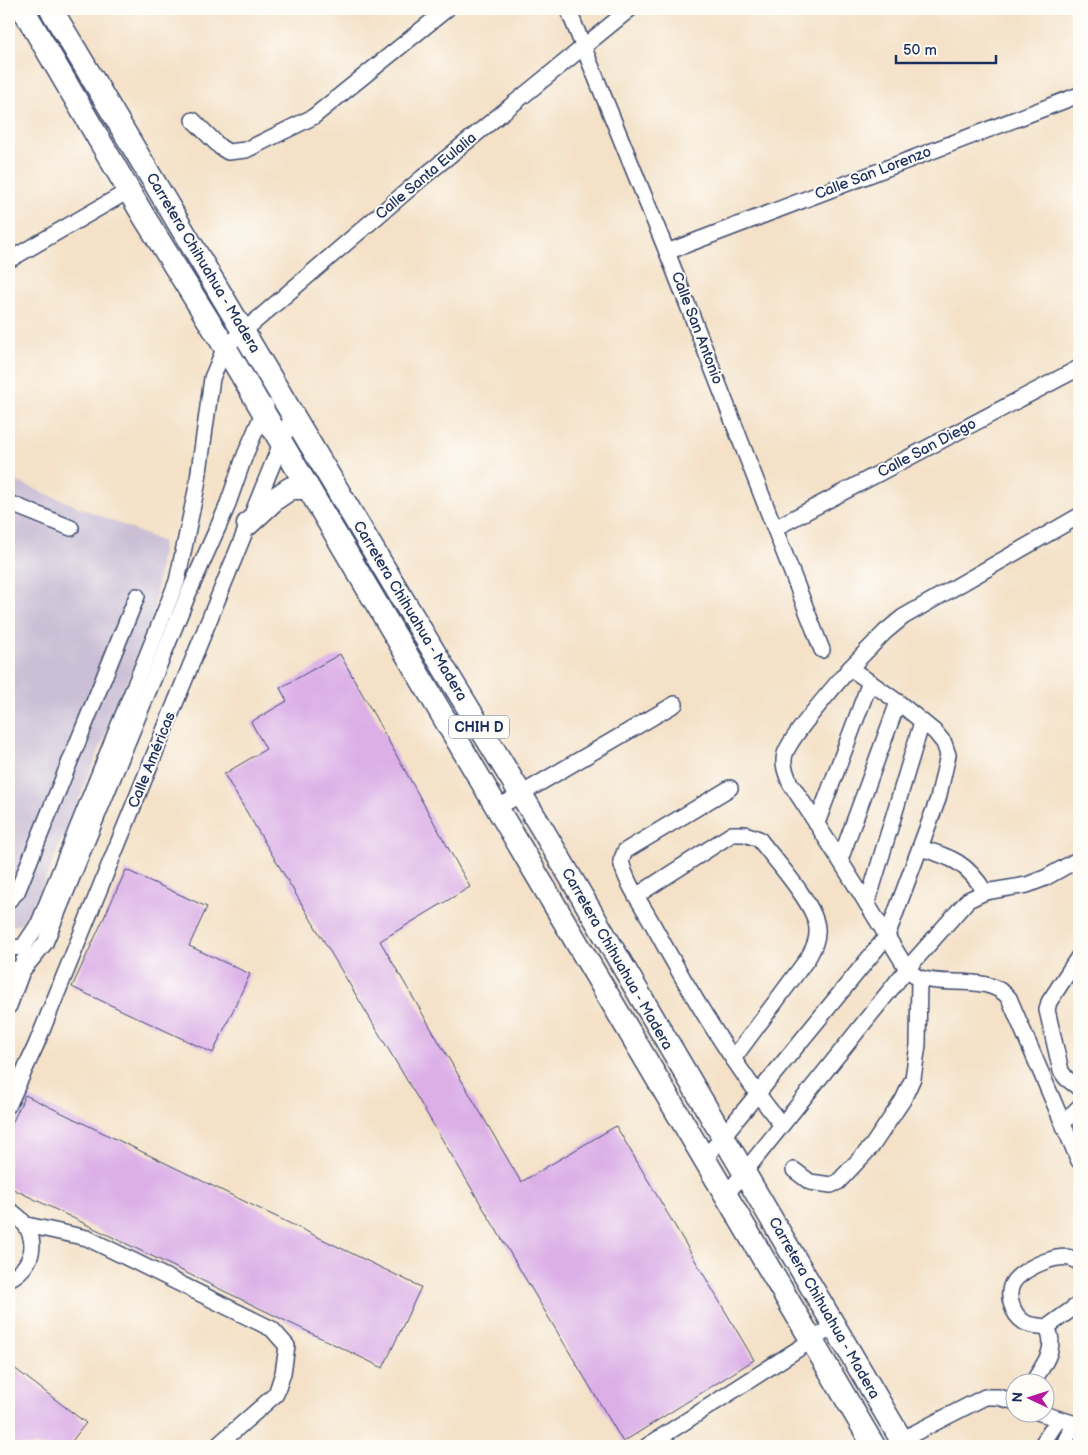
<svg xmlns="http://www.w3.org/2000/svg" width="1088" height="1455" viewBox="0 0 1088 1455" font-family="'Balsamiq Sans',sans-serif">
<rect width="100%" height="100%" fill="#fdfcf7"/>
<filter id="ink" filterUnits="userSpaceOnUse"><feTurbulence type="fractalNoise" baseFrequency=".02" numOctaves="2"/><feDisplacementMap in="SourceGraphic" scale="10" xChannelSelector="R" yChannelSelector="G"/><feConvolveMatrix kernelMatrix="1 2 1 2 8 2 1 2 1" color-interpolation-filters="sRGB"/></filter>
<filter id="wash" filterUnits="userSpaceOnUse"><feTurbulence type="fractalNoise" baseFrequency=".0096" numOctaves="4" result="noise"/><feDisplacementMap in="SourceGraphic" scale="20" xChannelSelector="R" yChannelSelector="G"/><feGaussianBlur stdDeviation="1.12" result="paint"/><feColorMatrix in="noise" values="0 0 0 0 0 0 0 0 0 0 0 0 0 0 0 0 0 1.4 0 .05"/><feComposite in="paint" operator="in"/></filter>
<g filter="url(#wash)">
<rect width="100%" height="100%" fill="#f4e1c7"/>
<!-- industrial -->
<path fill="#cbbfd5" d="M9,478L163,542L152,624L30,916L18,925L9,926Z"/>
<g id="blocks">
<!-- building -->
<g fill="#dcb0e7">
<path d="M340,654L470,887L380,941L521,1182L616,1126L754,1360L623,1442L224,774L266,749L251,722L287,701L280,688Z"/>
<path d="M126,870L207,907L189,946L250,974L213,1053L72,987Z"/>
<path d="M25,1095L421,1287L383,1368L9,1187V1130Z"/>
<path d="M9,1364L86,1423L68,1446H9Z"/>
</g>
</g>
</g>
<g filter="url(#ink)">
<use href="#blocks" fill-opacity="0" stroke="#3c4a6e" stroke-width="1"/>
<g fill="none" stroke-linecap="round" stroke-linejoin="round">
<defs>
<g id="minor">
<path d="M568,9L667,252L822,650"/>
<path d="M193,120L220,147L228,152L246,150L313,117L447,9"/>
<path d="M667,252L1079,95"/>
<path d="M9,260L130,190"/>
<path d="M9,503L71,528"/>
<path d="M775,528L1079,368"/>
<path d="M850,668L885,632L903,617L1079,516"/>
<path d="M730,788L625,851L621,861C626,883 641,903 652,923C690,993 731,1062 781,1124"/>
<path d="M497,808L675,704"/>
<path d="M817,823L870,682"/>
<path d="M920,848C952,857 967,863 985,892"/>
<path d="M1079,859L1045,878L1027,885L985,892L968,900L907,969C911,972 916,977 920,978C947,987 989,974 1009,998L1079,1161"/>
<path d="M840,860L898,702"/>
<path d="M636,896L732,834H745L759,839C774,859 817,906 817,929C818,940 813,949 808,958L733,1059"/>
<path d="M9,900L17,892L137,596"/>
<path d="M867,904L922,722"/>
<path d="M9,948L23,947L39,923L177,581L197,486L212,378L225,347L422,178L630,9"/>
<path d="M1079,956L1049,1002L1047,1010L1061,1071L1066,1078L1079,1088"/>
<path d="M9,968L22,971L45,943L189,592L226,509L245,455L266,406"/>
<path d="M9,1006L22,971L23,961"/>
<path d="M9,1104L36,1045L293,414"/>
<path d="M1063,1123L1079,1107"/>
<path d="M705,1158L887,936L938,799L948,755L944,743L935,732L898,702L850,668C835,686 792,734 785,754C782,764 786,773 790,783C831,844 869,907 907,969L726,1195"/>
<path d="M794,1170L810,1182L831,1185L838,1182L872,1146L903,1100L913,1078L918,1045L919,978"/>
<path d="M9,1210C38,1227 41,1262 9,1279"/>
<path d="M27,1225L87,1238L272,1329L287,1346L283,1373L276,1394L217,1446"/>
<path d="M1047,1327C1040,1326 1030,1326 1024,1322C1012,1314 1005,1293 1014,1281C1025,1267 1066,1248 1079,1263"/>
<path d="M1033,1382C1044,1364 1058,1348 1047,1327L1079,1304"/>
<path d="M1037,1412L1079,1425"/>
<path d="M901,1440L985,1397H998L1016,1402"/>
<path d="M647,1446L834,1326"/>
<path d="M1041,1446L1058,1420"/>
<path d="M1063,1446L1074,1424"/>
</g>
<g id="highway">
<path d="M23,9L143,215L225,347L874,1446"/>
<path d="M51,9L434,652L541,827L905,1446"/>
<path d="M248,524L276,498L291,488H308"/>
</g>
</defs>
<!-- minor casing -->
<use href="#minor" stroke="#3c4a6e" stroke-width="18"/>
<!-- highway casing -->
<use href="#highway" stroke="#3c4a6e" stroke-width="25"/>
<!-- minor -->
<use href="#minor" stroke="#fff" stroke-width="15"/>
<!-- highway -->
<use href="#highway" stroke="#fff" stroke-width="22"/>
</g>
</g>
<g text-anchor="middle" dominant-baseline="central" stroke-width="4" stroke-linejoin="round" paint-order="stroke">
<!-- shield labels -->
<rect fill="#fdfcf7" stroke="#5f6c8c" stroke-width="1" x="449" y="715.5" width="60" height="23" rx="4"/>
<g font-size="14" font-weight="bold" fill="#1b2f5e">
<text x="479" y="727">CHIH D</text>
</g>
<!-- street labels -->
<g font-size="15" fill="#1b2f5e" stroke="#fdfcf7">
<text transform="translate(873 173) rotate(-21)">Calle San Lorenzo</text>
<text transform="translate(426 176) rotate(-40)">Calle Santa Eulalia</text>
<text transform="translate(203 263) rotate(59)">Carretera Chihuahua - Madera</text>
<text transform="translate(697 328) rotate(69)">Calle San Antonio</text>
<text transform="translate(927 448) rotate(-28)">Calle San Diego</text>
<text transform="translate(410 611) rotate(59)">Carretera Chihuahua - Madera</text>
<text transform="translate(152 760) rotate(-68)">Calle Américas</text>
<text transform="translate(617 959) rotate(60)">Carretera Chihuahua - Madera</text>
<text transform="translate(824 1308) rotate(60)">Carretera Chihuahua - Madera</text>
</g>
</g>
<!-- margin -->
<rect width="1088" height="1455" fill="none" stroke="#fdfcf7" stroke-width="30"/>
<!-- north arrow -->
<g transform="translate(1030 1398) rotate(274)"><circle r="24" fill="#fdfcf7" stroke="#a3aaba"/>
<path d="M0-4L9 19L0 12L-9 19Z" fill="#b5179e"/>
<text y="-8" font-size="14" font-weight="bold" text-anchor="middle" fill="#1b2f5e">N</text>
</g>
<!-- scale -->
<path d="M896 55v8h100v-8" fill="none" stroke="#1b2f5e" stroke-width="2.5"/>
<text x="903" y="55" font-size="15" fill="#1b2f5e" stroke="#fdfcf7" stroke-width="4" paint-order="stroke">50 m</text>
</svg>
